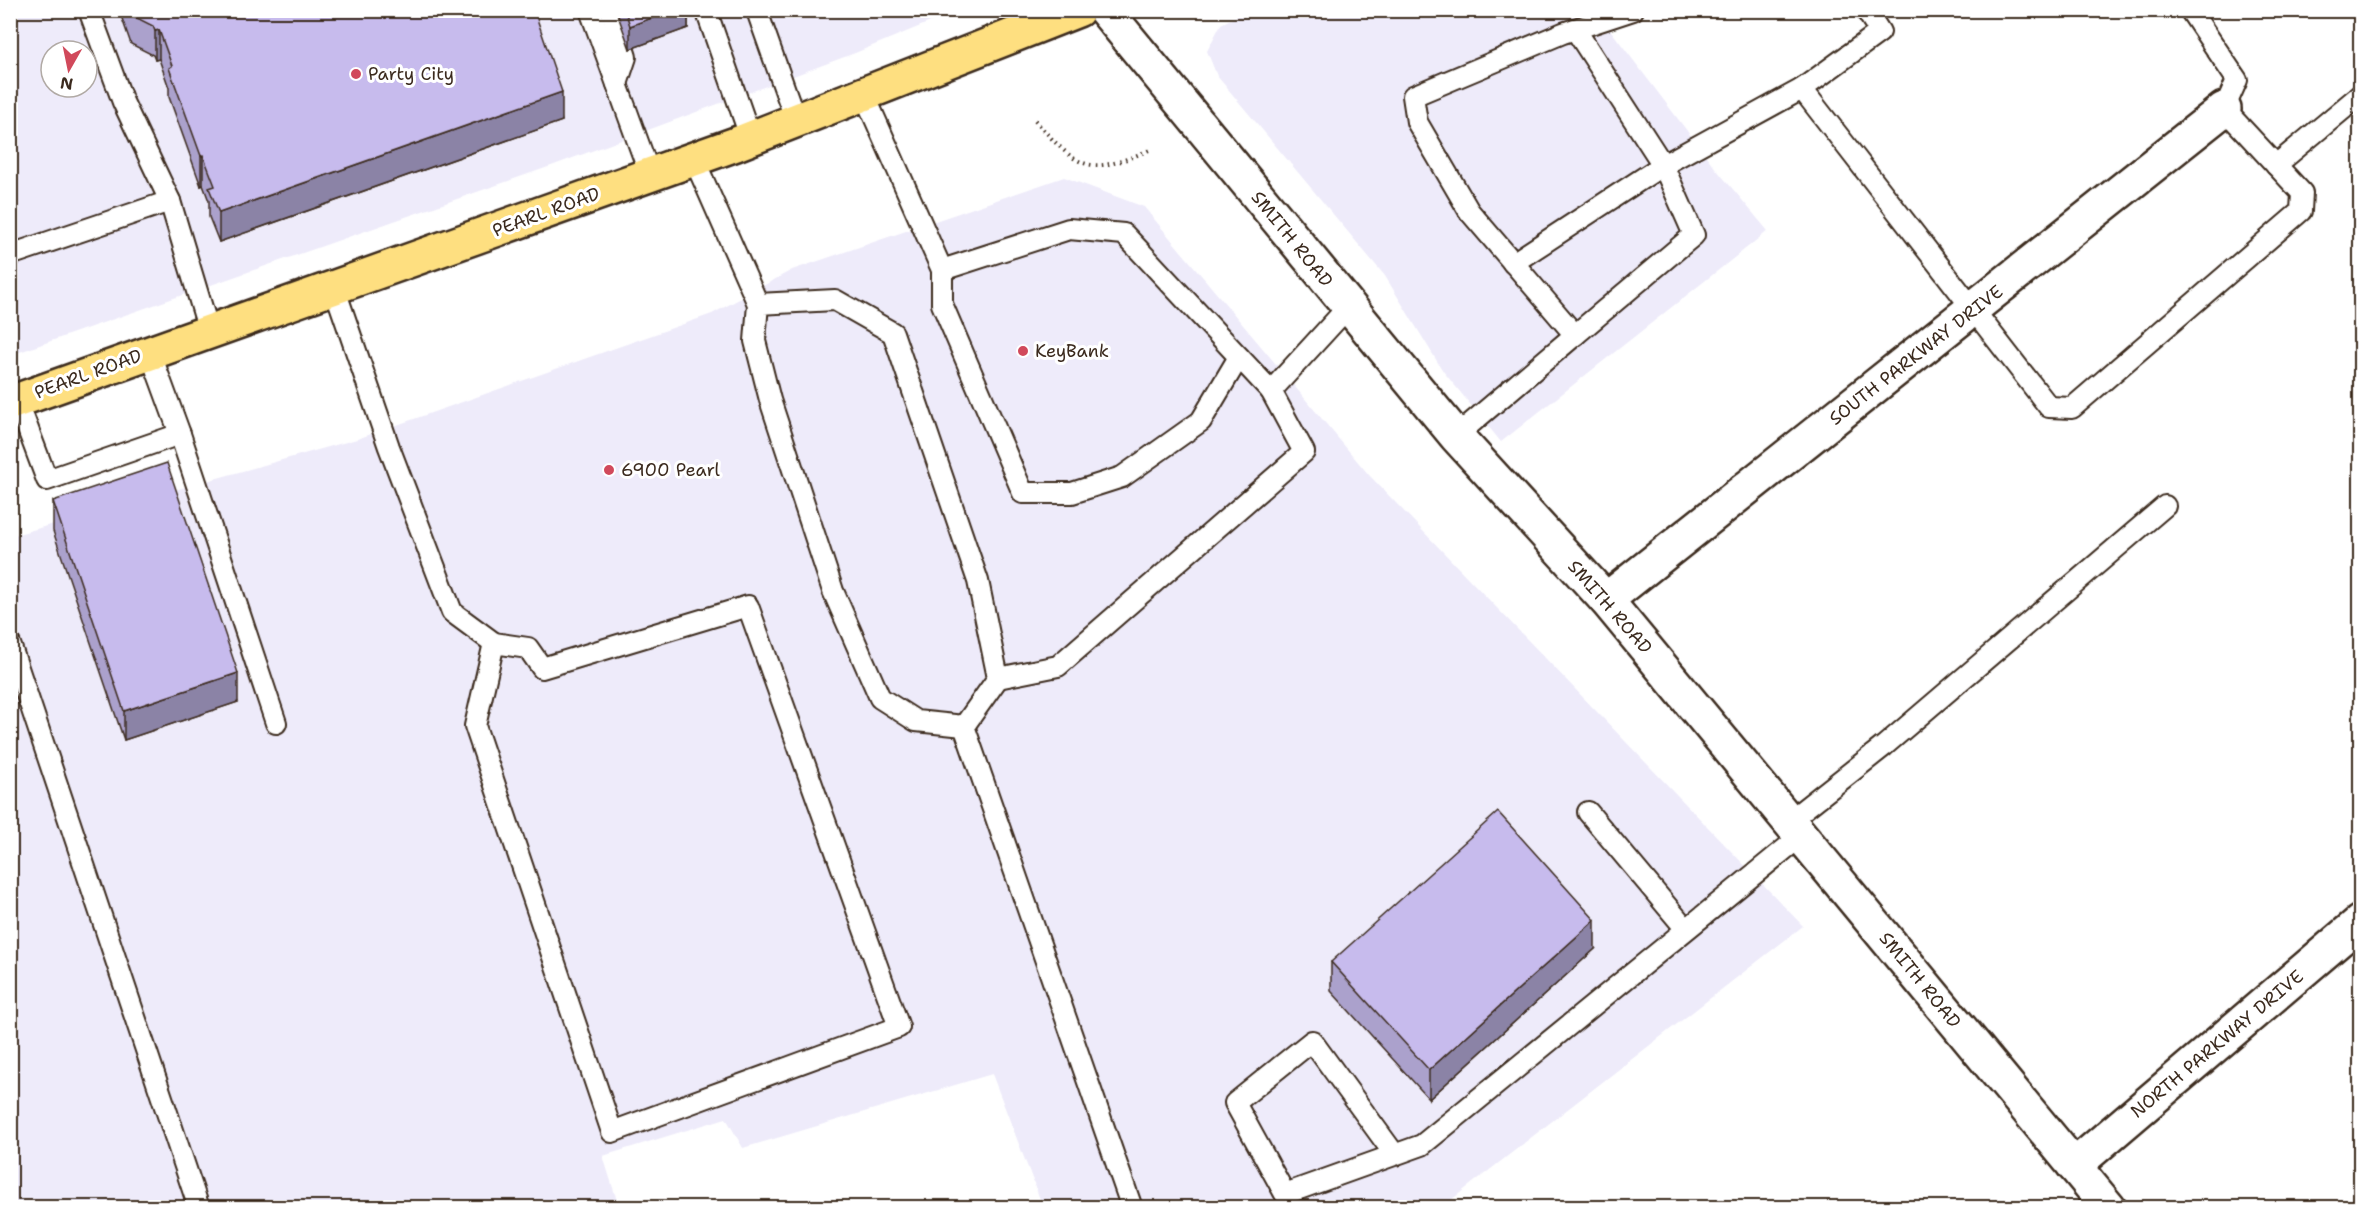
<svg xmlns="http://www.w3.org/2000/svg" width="2371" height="1218" viewBox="0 0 2371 1218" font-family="'Shantell Sans',sans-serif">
<rect width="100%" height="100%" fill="#fff"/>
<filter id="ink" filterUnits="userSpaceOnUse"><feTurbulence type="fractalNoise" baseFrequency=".0167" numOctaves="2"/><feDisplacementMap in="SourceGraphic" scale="12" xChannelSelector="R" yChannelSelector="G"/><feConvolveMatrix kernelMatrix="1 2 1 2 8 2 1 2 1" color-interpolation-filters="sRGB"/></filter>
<g filter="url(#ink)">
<!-- built -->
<g fill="#eeebfa" fill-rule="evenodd">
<path d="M10,11H957L855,53L554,165L11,355ZM51,51H87V87H51Z"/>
<path d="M1247,11H1596L1716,169L1768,231L1501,442L1443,371L1385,276L1217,76L1207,51L1221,24Z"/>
<path d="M1064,177L1144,207L1369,475L1803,926L1442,1207H1043L992,1074L743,1148L726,1118L603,1156L619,1207L11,1208V536L357,439L712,314L792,270Z"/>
</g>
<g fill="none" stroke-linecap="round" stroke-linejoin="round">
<defs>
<g id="lane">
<path d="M89,10L123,102L170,201L209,331"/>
<path d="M590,10L650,175"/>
<path d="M611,10L626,57L617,84"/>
<path d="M706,10L751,139"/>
<path d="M759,10L757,11L796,121"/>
<path d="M1575,29L1663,165L1802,89L1880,32L1866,10"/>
<path d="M1802,89L2049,407L2072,408L2301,211L2302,193L2224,109L2237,80L2190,10"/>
<path d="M864,94L942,270L1069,229L1124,234L1271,391"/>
<path d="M694,159L758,304L835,300L893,333L978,581L998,678L964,726L916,721L880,698L833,591L770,400L755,341L758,304"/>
<path d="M2276,165L2360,95"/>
<path d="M10,255L170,201"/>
<path d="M1513,263L1663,165L1694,235L1575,335"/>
<path d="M942,270V304L1023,493H1072L1122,477L1201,421L1239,357"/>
<path d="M334,287L389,447L452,612L494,643"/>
<path d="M17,400L47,480L180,434L150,352"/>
<path d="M180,434L276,723"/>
<path d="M1456,436L1575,335L1469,211L1417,122L1413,96L1563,33L1633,10"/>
<path d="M748,606L899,1027L612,1132L475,726L494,643L528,648L542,668Z"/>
<path d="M10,644L199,1208"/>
<path d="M998,678L1058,666L1304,452L1271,391L1348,307"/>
<path d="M964,726L1132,1208"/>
<path d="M1588,812L1686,929"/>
<path d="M1789,821L1884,746L2165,506"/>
<path d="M1395,1155L1312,1041L1235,1103L1285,1194L1422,1145L1801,836"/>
</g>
<g id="street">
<path d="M1606,600L2224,109"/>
<path d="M2074,1166L2360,922"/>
</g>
<path id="secondary" d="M1105,10L1456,436L1606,600L2109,1208"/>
<path id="primary" d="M10,403L736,144L1078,10"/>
</defs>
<!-- lane casing -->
<use href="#lane" stroke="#3b2a1e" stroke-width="24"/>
<!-- street casing -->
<use href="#street" stroke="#3b2a1e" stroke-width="38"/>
<!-- secondary casing -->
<use href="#secondary" stroke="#3b2a1e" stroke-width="38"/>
<!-- primary casing -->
<use href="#primary" stroke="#3b2a1e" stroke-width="38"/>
<!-- path -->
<path stroke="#3b2a1e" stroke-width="4" stroke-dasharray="1.5 4.5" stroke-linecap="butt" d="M1035,120C1078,169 1088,177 1149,150"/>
<!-- lane -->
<use href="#lane" stroke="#fff" stroke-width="20"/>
<!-- street -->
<use href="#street" stroke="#fff" stroke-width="33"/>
<!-- secondary -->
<use href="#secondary" stroke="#fff" stroke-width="33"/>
<!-- primary -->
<use href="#primary" stroke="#fedf80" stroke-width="33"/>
</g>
<!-- wall -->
<g fill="#aba1cc" stroke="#3b2a1e" stroke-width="1.5">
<path d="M119,10H534L562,121L219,242L209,217V201L203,185L201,186L169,97V88L159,59L155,60L153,55L131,44Z"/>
<path d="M616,10H688V28L630,49Z"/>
<path d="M53,501L238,702L124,740L53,531Z"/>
<path d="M1595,949L1429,1099L1331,991V962Z"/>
</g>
<!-- shaded-wall -->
<g fill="#8b83a6" stroke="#3b2a1e" stroke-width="1.5">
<path d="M673,10H688V28L630,49V26Z"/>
<path d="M159,30V59L155,60V31Z"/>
<path d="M562,92V121L219,242V213Z"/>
<path d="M203,155V185L201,186V156Z"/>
<path d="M238,673V702L124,740V711Z"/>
<path d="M1595,920V949L1429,1099V1070Z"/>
</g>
<!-- building -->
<g fill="#c7bbed" stroke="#3b2a1e" stroke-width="1.5">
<path d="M129,10H534L562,92L219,213L209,188L215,186L203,155L201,156L169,68L172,66L159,30L155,31L153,26L131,15Z"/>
<path d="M625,10H673L630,26Z"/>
<path d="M167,463L238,673L124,711L53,501Z"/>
<path d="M1498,812L1595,920L1429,1070L1331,962Z"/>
</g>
</g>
<!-- markers -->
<g fill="#d1495b" stroke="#fff" stroke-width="2">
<circle cx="356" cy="74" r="6"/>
<circle cx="1023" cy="351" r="6"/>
<circle cx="609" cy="470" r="6"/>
</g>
<g text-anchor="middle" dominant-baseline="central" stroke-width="6" stroke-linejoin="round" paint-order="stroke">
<!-- poi labels -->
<g font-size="18" fill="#3b2a1e" stroke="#fff" text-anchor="start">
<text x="368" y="74">Party City</text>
<text x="1035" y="351">KeyBank</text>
<text x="621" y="470">6900 Pearl</text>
</g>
<!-- street labels -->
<g font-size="18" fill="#3b2a1e" stroke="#fff">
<text transform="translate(546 212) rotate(-20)">PEARL ROAD</text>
<text transform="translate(1292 239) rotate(51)">SMITH ROAD</text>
<text transform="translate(1916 355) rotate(-38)">SOUTH PARKWAY DRIVE</text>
<text transform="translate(88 374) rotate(-20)">PEARL ROAD</text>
<text transform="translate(1610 607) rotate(49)">SMITH ROAD</text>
<text transform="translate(1920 980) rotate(51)">SMITH ROAD</text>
<text transform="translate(2217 1044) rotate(-40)">NORTH PARKWAY DRIVE</text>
</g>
</g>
<!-- margin -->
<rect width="2371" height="1218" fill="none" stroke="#fff" stroke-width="36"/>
<rect x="18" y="18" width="2335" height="1182" fill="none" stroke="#3b2a1e" stroke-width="2" filter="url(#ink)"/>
<!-- north arrow -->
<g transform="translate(69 69) rotate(189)"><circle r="28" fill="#ffffff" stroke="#b1aaa5" stroke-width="1.5"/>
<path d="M0-4.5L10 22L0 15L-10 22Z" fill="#d1495b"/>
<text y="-9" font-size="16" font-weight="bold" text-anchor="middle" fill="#3b2a1e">N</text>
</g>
</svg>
